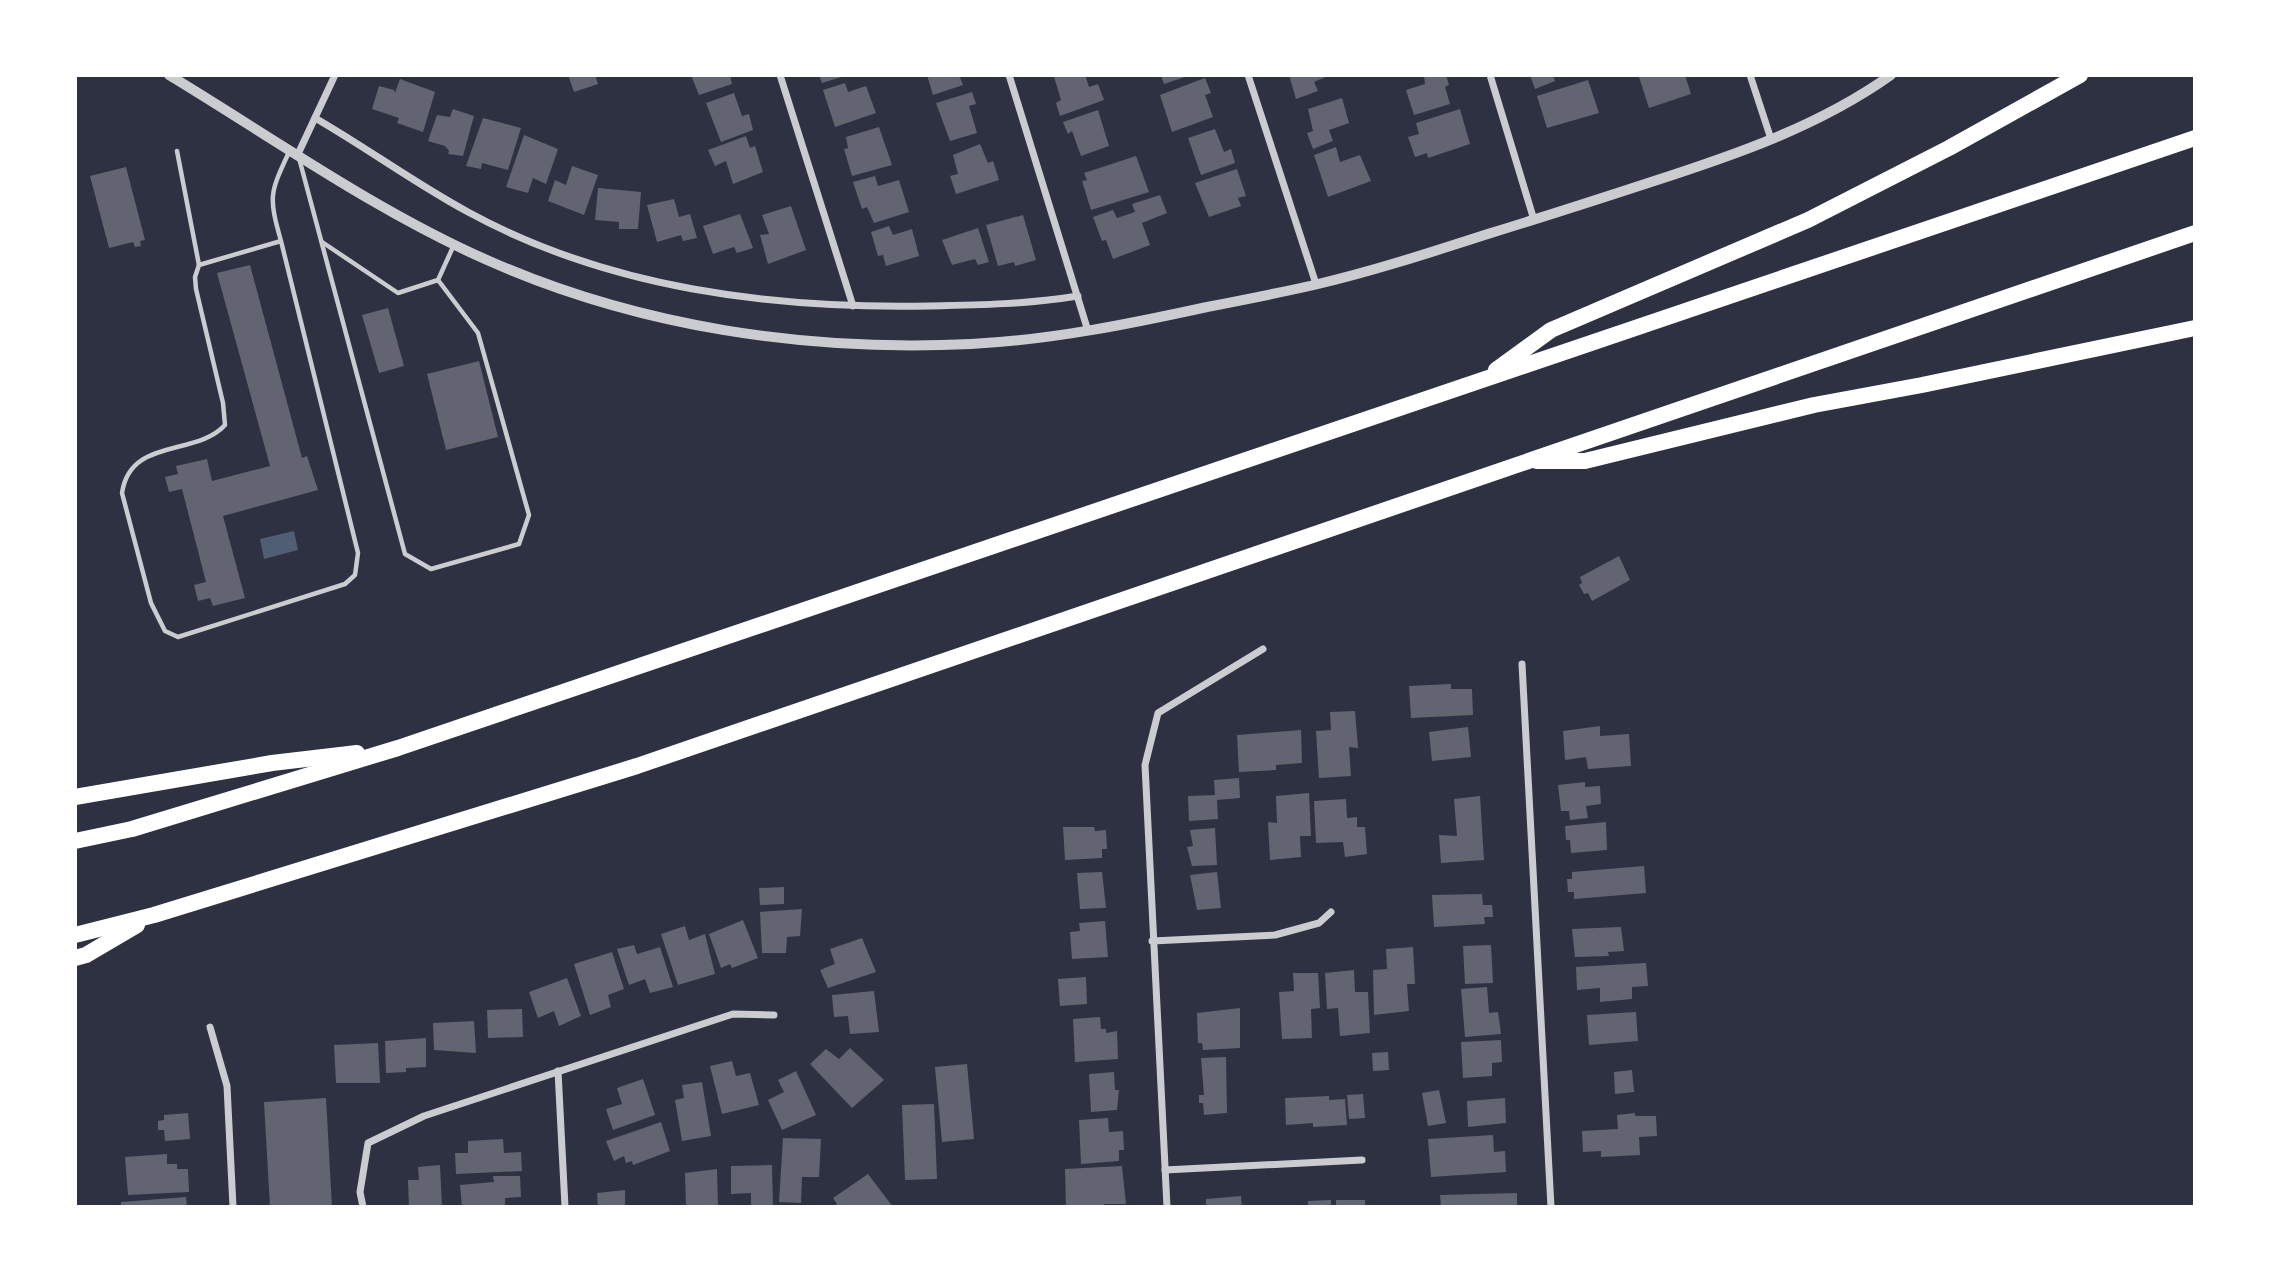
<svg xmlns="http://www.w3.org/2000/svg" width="2270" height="1282" viewBox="0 0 2270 1282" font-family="'Space Grotesk',sans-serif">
<rect width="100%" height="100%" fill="#2d3142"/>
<!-- water -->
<path fill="#4f5d75" d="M294,531L298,550L264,559L260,539Z"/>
<!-- building -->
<g fill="#626471">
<path d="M568,75H595L598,84L574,92Z"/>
<path d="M691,75H730L732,84L699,95Z"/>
<path d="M819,75H845V76L822,83Z"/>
<path d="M927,75H959L963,85L933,95Z"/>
<path d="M1059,75H1085L1089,87L1098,84L1104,100L1060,116L1056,103L1061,100L1054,77Z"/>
<path d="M1161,75H1188V76L1164,84Z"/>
<path d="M1289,75H1330L1314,82L1318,91L1296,99Z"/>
<path d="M1424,75H1446L1449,85L1445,87L1450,104L1414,115L1406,90L1425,84Z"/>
<path d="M1530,75H1553L1555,81L1535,89Z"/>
<path d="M1645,75H1685L1691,94L1649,108L1639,77Z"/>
<path d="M1205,78L1211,93L1205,95L1213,117L1172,132L1160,95Z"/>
<path d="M400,79L435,92L423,132L397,123L399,118L372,109L379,86L394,90L395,93Z"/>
<path d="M1588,80L1599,113L1547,128L1537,96Z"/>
<path d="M845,83L848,92L866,86L876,113L835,127L823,90Z"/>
<path d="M972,92L976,104L969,106L977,133L950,141L936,103Z"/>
<path d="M734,93L742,116L749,114L753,130L721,142L706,103Z"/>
<path d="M1342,98L1349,123L1329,130L1333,141L1313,149L1307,133L1313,131L1308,109Z"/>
<path d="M453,109L474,116L463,156L448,154L449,151L445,146L428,141L437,115L450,117Z"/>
<path d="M1460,109L1470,144L1428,158L1427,153L1415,157L1408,137L1419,134L1416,123Z"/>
<path d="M1098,110L1109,146L1081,156L1072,131L1068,134L1063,122Z"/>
<path d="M483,118L521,128L508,170L482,163L481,169L466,166Z"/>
<path d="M879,127L892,165L852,176L844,149L848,148L846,137Z"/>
<path d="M1215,129L1224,152L1231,149L1235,163L1201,175L1188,138Z"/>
<path d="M524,135L558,149L546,184L533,178L528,193L506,187Z"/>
<path d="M746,136L750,148L755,146L763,172L733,184L726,161L715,166L708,150Z"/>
<path d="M980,144L988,163L993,161L999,180L956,194L950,176L958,174L953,155Z"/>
<path d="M1336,147L1340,162L1360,155L1371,181L1328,197L1314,155Z"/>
<path d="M1136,156L1149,192L1091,210L1082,181L1087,180L1084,173Z"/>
<path d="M572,166L598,175L584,215L548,201L555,180L566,185Z"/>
<path d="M126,167L145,240L140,241L141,246L135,247L133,242L109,248L90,176Z"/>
<path d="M1237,169L1246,196L1238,198L1241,206L1209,217L1195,183Z"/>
<path d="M875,176L878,186L899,180L909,212L874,223L867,207L862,209L853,182Z"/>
<path d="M598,188L641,192L638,229H619V222L595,220Z"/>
<path d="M1160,195L1167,213L1142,223L1150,245L1113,259L1106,240L1102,241L1093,217L1113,210L1117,218L1135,212L1132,204Z"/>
<path d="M674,199L679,217L690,214L697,238L683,241L681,235L657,242L647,205Z"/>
<path d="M791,206L806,250L768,264L760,235L769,234L762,215Z"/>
<path d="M740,214L753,248L737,253L734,247L713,254L703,226Z"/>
<path d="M1023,215L1036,260L1015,266L1014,262L998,266L986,225Z"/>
<path d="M889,226L893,235L912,229L919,256L886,266L883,255L878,256L871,232Z"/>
<path d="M978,228L989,262L978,265L975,259L952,265L942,240Z"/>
<path d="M250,265L302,458L307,456L318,490L223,516L245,598L213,606L210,598L198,601L194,585L206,582L182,489L169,492L165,477L178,474L176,466L207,459L212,481L270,466L217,273Z"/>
<path d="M388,308L404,366L379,373L362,315Z"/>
<path d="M479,361L498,437L446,450L427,374Z"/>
<path d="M1619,556L1630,580L1592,601L1588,593L1584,594L1579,585L1582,583L1580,577Z"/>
<path d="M1451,684V689H1472L1473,715L1411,718L1409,686Z"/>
<path d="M1355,711L1358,748L1349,747L1351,776L1319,778L1316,731L1331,730L1330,712Z"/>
<path d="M1600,726V736L1629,734L1631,766L1588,769L1586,757L1565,760L1563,731Z"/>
<path d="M1468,727L1471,757L1432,761L1429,732Z"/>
<path d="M1301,730L1302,763L1276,765V770L1239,772L1237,735Z"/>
<path d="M1239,778L1240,798L1217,800L1218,819L1189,821L1188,796L1215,795L1214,780Z"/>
<path d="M1585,782V787L1600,786L1601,804L1586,806L1588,818L1570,820L1569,811H1561L1558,785Z"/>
<path d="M1309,793L1311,836H1300L1301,857L1270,860L1268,822L1277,823L1276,796Z"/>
<path d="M1480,796L1484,860L1441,863L1439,835L1457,836L1454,799Z"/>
<path d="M1346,799L1347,818L1357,817V827H1365L1367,854L1345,857L1343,842L1316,843L1314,801Z"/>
<path d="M1606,822L1607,850L1571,853L1570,840H1566L1565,826Z"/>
<path d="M1063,827H1094L1095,831L1106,830L1107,849H1102V858L1065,860Z"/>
<path d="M1215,828L1217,865L1192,866L1187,847L1193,846L1190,830Z"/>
<path d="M1644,866L1646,893L1574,899V892H1568L1567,879H1572V872Z"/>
<path d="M1102,872L1106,908L1080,909L1077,873Z"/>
<path d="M1217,872L1221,908L1197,910L1190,875Z"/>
<path d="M784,887V904L760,905L759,888Z"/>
<path d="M1482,894L1483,905H1492L1493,917H1484L1485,924L1434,927L1432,895Z"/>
<path d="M802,909L800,936L787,937L786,953H762L760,912Z"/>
<path d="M743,920L758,958L732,968L730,964L721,968L709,934Z"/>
<path d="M1105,921L1108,957L1072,959L1070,932L1080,931L1079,923Z"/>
<path d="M685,926L689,940L705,934L715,974L678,985L661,934Z"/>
<path d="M1621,927L1624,951L1608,952L1609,956L1575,957L1572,929Z"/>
<path d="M862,938L876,972L828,988L820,970L835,964L830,949Z"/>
<path d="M634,945L637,954L660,947L673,987L650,993L645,979L629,985L617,949Z"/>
<path d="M1491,945L1493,983L1465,984L1463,946Z"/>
<path d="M1413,947L1415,984H1407L1409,1011L1374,1015L1373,970L1387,969L1386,949Z"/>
<path d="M612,952L624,989L608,995L611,1007L590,1015L574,964Z"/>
<path d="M1646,963L1648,986L1632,987V999L1600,1002V988L1577,990L1576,967Z"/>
<path d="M1354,970L1355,992H1368L1370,1033L1340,1036L1338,1008L1327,1009L1325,973Z"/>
<path d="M1293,973H1318L1320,1008L1311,1009L1312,1038L1282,1039L1279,992L1294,991Z"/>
<path d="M1086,977L1087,1004L1060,1006L1058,979Z"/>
<path d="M567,978L581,1016L559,1026L554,1011L538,1018L529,992Z"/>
<path d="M1487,987L1489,1013L1498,1012L1501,1034L1465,1037L1461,989Z"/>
<path d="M874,991L879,1032L850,1034L848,1016L834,1017L832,995Z"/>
<path d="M1240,1008V1048L1203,1050L1202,1043H1198L1197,1013Z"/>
<path d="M522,1009L523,1037L488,1038L487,1010Z"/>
<path d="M1636,1012L1638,1041L1589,1045L1587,1015Z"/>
<path d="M1100,1017L1101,1029H1106V1033L1117,1031L1118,1059L1075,1062L1073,1019Z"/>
<path d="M474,1021L476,1053L434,1050L433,1023Z"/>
<path d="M426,1038V1067L406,1068V1072L386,1073L385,1041Z"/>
<path d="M1501,1040L1502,1062L1492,1063V1076L1463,1078L1461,1042Z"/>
<path d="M378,1043L380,1083H336L334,1045Z"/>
<path d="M850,1048L884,1080L852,1108L810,1064L826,1049L839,1059Z"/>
<path d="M1388,1052L1389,1070L1373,1071L1372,1053Z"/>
<path d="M1226,1057L1227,1113L1204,1115L1203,1103H1199V1095H1204L1201,1058Z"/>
<path d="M732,1061L736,1076L750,1073L759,1105L722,1114L710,1066Z"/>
<path d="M967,1064L974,1139L942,1142L935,1067Z"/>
<path d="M1632,1070L1634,1092L1615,1094L1614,1072Z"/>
<path d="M796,1071L816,1115L782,1130L768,1100L784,1092L778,1080Z"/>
<path d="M1114,1072L1115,1090H1119L1117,1110L1091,1112L1089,1074Z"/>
<path d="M643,1079L655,1115L613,1130L606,1109L622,1104L617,1088Z"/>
<path d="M702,1082L711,1136L682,1141L675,1100L684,1098L682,1085Z"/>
<path d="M1439,1090L1446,1123L1428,1126L1422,1093Z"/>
<path d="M1363,1094L1365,1118L1349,1119L1347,1095Z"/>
<path d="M1329,1096V1100L1345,1099L1347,1125L1313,1127V1123L1286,1125L1285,1098Z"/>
<path d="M326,1098L332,1207H270L264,1102Z"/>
<path d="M1505,1098L1506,1123L1468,1127L1467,1101Z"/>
<path d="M934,1104L937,1179L905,1180L902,1105Z"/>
<path d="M188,1113L190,1139L165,1141L164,1130H158V1121L164,1120V1115Z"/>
<path d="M1635,1113V1116H1656L1657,1136L1639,1137L1640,1155L1601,1157V1151L1583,1152L1582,1131L1618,1129L1617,1115Z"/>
<path d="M1108,1118L1109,1132L1123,1131L1124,1150H1119V1161L1081,1164L1079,1120Z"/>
<path d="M661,1122L670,1151L633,1165L632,1161L626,1163L624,1156L614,1161L606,1141Z"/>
<path d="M1493,1135L1494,1152L1505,1151L1506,1172L1431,1177L1428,1139Z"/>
<path d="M783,1138L821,1139L819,1177H802L801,1203L779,1202Z"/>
<path d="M503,1139L504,1153L521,1152L522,1171L456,1174L455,1153H468V1141Z"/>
<path d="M167,1154V1164H177V1169H188L189,1192L128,1195L125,1157Z"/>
<path d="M440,1165L442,1207H409L408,1180H419L418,1167Z"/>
<path d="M772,1165L773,1207H751V1193L731,1194V1166Z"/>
<path d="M1122,1166L1126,1204H1104V1207H1066L1065,1169Z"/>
<path d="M717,1169L718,1207H686L685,1173Z"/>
<path d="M868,1174L893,1207H832L837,1204L833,1198Z"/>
<path d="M493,1176H520L521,1197L505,1198V1207H462L460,1185L494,1182Z"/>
<path d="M625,1190V1207H598L597,1193Z"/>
<path d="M1517,1193V1207H1441L1440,1195Z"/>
<path d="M1241,1196L1242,1207H1206V1199Z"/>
<path d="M186,1197L187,1207H121V1202Z"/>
<path d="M1331,1200V1207H1308V1201Z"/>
<rect x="1336" y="1200" width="29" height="7"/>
</g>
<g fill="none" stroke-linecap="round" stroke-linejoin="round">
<!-- service -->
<g stroke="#caccd0" stroke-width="4.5">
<path d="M177,151L199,265"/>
<path d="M299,158L405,554L431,569L519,544L529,515L478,333L438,280"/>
<path d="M281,241L199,265L195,277L196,289L223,403L225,425C196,457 130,437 122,493L151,603L165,631L178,637L345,584L355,575L358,553L281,241C268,195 270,193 290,150"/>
<path d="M322,242L398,293L438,280L453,247"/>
</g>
<!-- minor -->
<g stroke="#caccd0" stroke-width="7">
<path d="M780,75L853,306"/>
<path d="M1009,75L1088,331"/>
<path d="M1248,75L1316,284"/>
<path d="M1490,75L1534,220"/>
<path d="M1750,75L1771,139"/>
<path d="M315,118C367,148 416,184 468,212C609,289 773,309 930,306C981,305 1028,304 1078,296"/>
<path d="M298,154L335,75"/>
<path d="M1522,664L1551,1207"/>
<path d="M1152,941L1275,935L1319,923L1331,912"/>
<path d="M210,1027L227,1086L233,1207"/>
<path d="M558,1071L565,1207"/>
<path d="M1165,1170L1362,1160"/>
<path d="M363,1207L360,1192L368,1143L424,1116L733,1014L774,1015"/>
<path d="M1167,1207L1145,765L1158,713L1263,649"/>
</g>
<!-- tertiary -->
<path stroke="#caccd0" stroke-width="10" d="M169,75C273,138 376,211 487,260C638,327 807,352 971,344C1051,340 1129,324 1207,307C1243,300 1279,293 1314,285C1374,271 1432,252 1491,233C1543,217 1596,200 1648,183C1732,156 1818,127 1891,75"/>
<!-- motorway -->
<g stroke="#fff" stroke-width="16">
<path d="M1496,370L1551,330L1808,220L1949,148L2080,75"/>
<path d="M1537,461H1585L1814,405L1922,385L2195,328"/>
<path d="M75,797L272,763L357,753"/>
<path d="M75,841L132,829L398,748L2195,138"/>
<path d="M75,935L154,915L637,766L2195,233"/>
<path d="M75,958L86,955L137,925"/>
</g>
</g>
<!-- border -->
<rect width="2270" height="1282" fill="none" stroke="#ffffff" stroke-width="154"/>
</svg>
